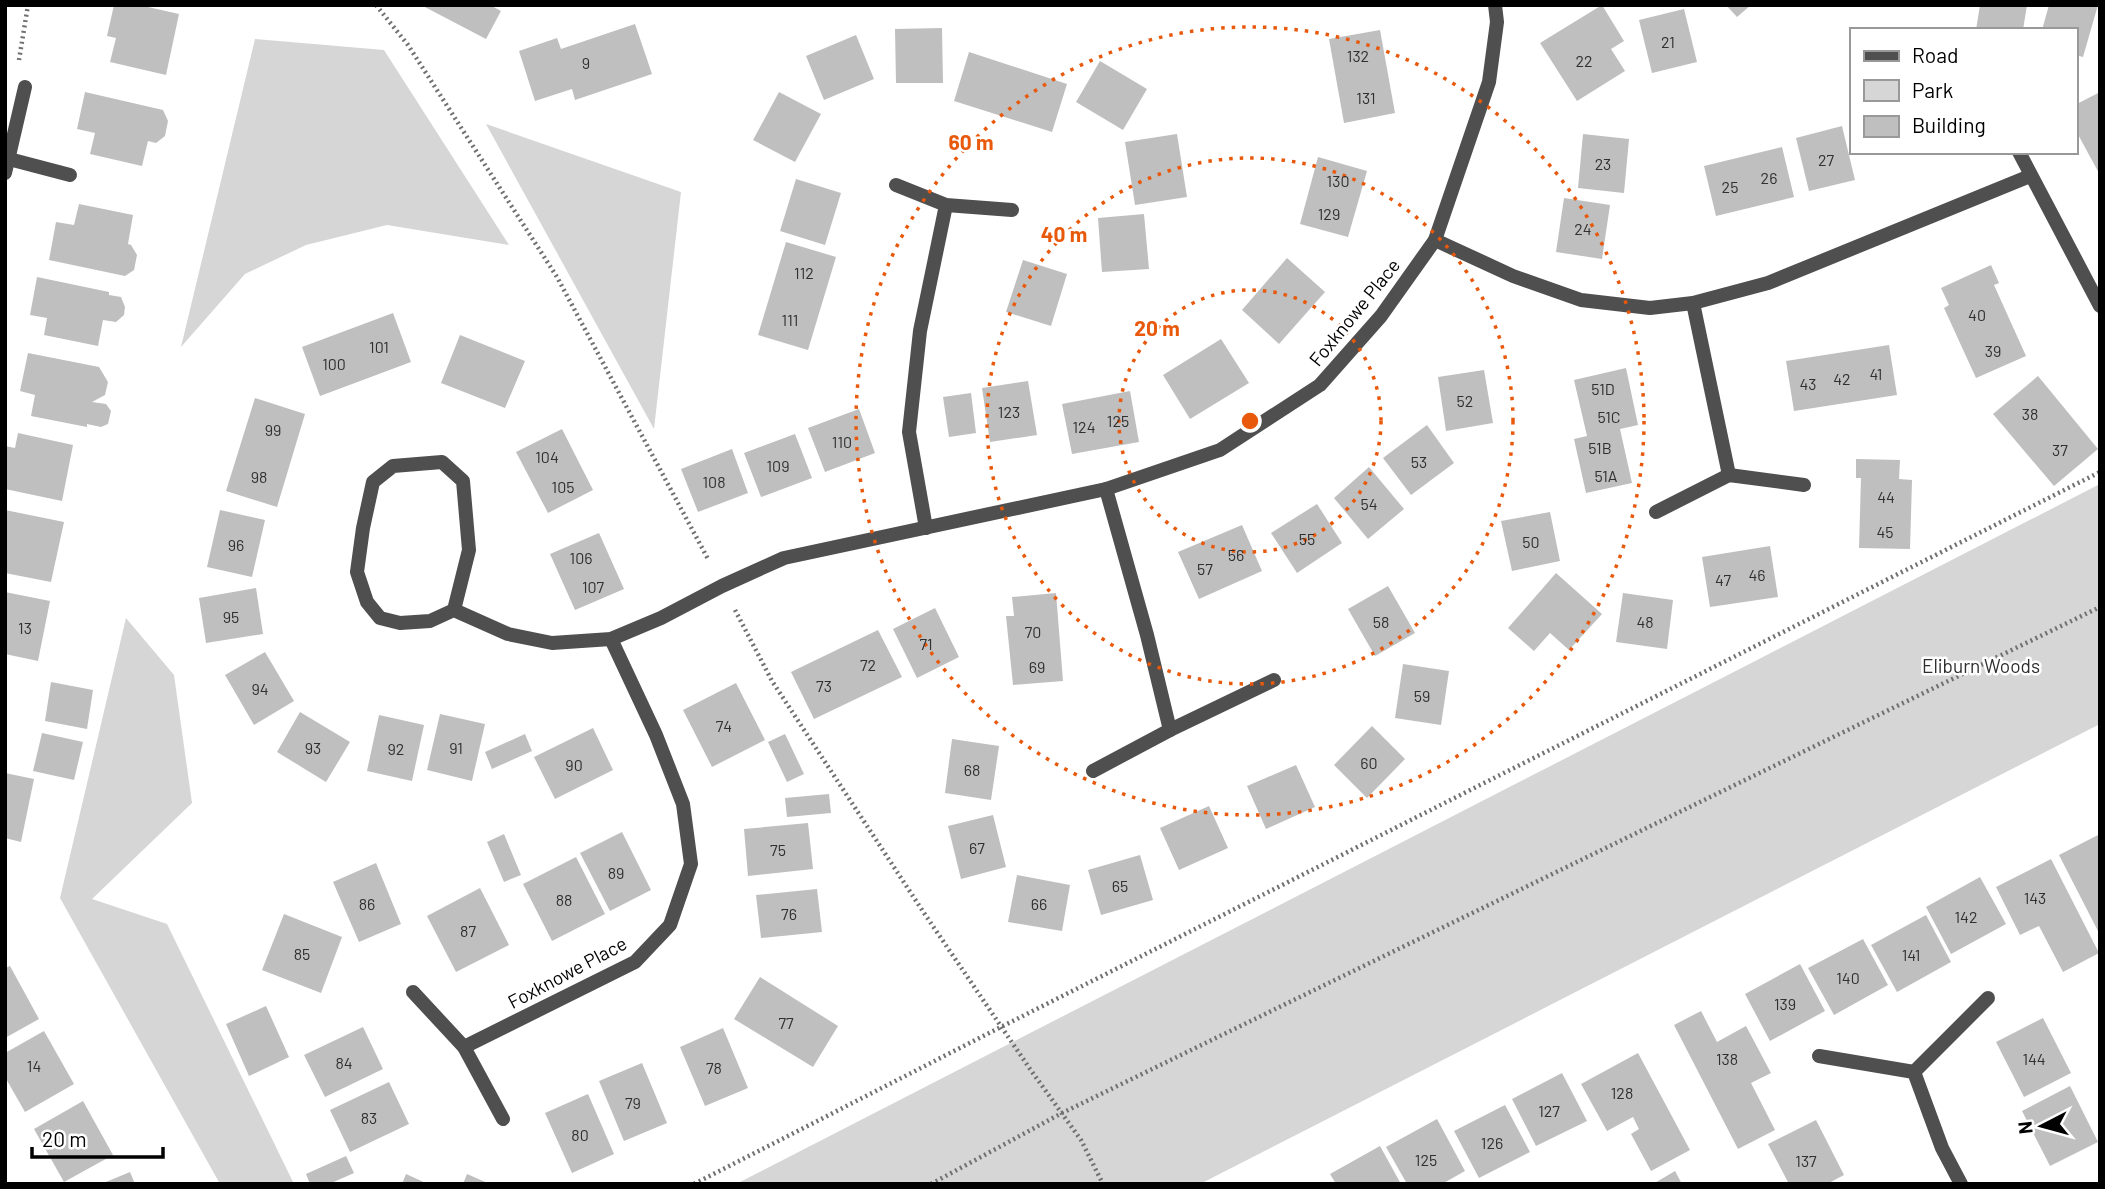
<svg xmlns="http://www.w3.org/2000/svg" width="2105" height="1189" viewBox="0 0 2105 1189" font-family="Barlow,sans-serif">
<rect width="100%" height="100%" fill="#fff"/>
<!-- green -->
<g fill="#d6d6d6">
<path d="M255,39L384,50L509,245L387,225L306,245L245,274L181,347Z"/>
<path d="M486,124L681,192L654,429Z"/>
<path d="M2100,484V724L1200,1184H736Z"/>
<path d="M126,618L174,675L192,803L92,899L167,924L294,1184H220L60,898Z"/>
</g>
<!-- building -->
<g fill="#bfbfbf">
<path d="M114,5H139L179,14L166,75L110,62L116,38L107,36Z"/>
<path d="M421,5H490L501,11L486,39Z"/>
<path d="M1602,5L1624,41L1611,49L1625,71L1577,101L1540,43Z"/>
<path d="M1726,5H1751L1737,17Z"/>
<path d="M1980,5H2027L2023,30H1976Z"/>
<path d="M2049,5H2098L2083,57L2075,55V30H2042Z"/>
<path d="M1684,9L1697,62L1652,73L1639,20Z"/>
<path d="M635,24L652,74L575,100L572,89L535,101L519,51L557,38L561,49Z"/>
<path d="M942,28L943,83H896L895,29Z"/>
<path d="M1380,30L1395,113L1344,123L1329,39Z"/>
<path d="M856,35L874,79L824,100L806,56Z"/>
<path d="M969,52L1067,84L1052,132L954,101Z"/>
<path d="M1100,61L1147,89L1123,130L1076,102Z"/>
<path d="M85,92L163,110L168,121L165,136L156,143L148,141L142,166L90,154L95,133L77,129Z"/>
<path d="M779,92L821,114L795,162L753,140Z"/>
<path d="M2100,92V175L2075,129V105Z"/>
<path d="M1842,126L1855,180L1809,191L1796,138Z"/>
<path d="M1177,134L1187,197L1135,205L1125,142Z"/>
<path d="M1583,134L1629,139L1624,193L1578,188Z"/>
<path d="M1782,147L1794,197L1716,216L1704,166Z"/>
<path d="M1318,157L1367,171L1348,237L1300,224Z"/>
<path d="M796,179L841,193L825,245L780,231Z"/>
<path d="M1564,198L1610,205L1602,259L1556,252Z"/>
<path d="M79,204L133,215L128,244L131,245L137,255L134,270L125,276L49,260L56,222L74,225Z"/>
<path d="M1144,214L1149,269L1102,272L1098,218Z"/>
<path d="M786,242L836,257L808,350L758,335Z"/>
<path d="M1287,258L1325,292L1279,344L1242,310Z"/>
<path d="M1023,260L1067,274L1051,326L1006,312Z"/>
<path d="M1991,265L1999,283L1994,285L2026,356L1976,378L1944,308L1949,305L1941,288Z"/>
<path d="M37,277L109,292V295L121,297L125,307L124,315L116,322L103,320L98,346L44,335L47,318L30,315Z"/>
<path d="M393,313L411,362L320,396L302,347Z"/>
<path d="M460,335L525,361L505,408L441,383Z"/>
<path d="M1221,339L1249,383L1190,419L1163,375Z"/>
<path d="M1889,345L1897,395L1794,411L1786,361Z"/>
<path d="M28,353L99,367L108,382L105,395L92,402L106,404L111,411L108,424L101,427L87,424V427L31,416L35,395L20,391Z"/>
<path d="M1626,368L1638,425L1620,429L1632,483L1586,493L1574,439L1587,436L1574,380Z"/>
<path d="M1484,370L1493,423L1446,431L1438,377Z"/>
<path d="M2038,376L2098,449L2054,486L1993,414Z"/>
<path d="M1028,381L1037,435L990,442L982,388Z"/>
<path d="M1130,391L1139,442L1072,454L1062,404Z"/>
<path d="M971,393L976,433L949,437L943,397Z"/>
<path d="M255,398L305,414L277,507L226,491Z"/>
<path d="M859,409L875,453L825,472L808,428Z"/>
<path d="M1427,425L1454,463L1411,495L1383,458Z"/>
<path d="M562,429L593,490L548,513L516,452Z"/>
<path d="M18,433L73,445L62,501L5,489V446L15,448Z"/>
<path d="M795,434L812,478L761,497L744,453Z"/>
<path d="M732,449L748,493L698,512L681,469Z"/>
<path d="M1856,459L1900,460L1899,479L1912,480L1910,549L1859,548L1861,478H1856Z"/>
<path d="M1369,467L1404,509L1368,539L1334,498Z"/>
<path d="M1317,504L1342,543L1297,573L1271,533Z"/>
<path d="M5,510L64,522L51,582L5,573Z"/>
<path d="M220,510L265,520L252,577L207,567Z"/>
<path d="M1550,512L1560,561L1512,571L1501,521Z"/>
<path d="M1242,525L1262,571L1199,599L1178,552Z"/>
<path d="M599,533L624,589L575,610L550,554Z"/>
<path d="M1770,546L1778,597L1710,607L1702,557Z"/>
<path d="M1556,573L1602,614L1569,650L1550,633L1534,651L1508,628Z"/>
<path d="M1388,586L1415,633L1375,656L1348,609Z"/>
<path d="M256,588L263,634L206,643L199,598Z"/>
<path d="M5,592L50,601L38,661L5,654Z"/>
<path d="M1056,593L1063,681L1013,685L1006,616H1014L1012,597Z"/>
<path d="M1623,593L1673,600L1667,649L1616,642Z"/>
<path d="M935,608L959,657L917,678L893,629Z"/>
<path d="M878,630L902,677L814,719L791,672Z"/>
<path d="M265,652L294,701L254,725L225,675Z"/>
<path d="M1403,664L1449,671L1441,725L1395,718Z"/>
<path d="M51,682L93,690L87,729L45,721Z"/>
<path d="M736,683L765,740L712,767L683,710Z"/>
<path d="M300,712L350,742L326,782L277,752Z"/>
<path d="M440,714L485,724L472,781L427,770Z"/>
<path d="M379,715L424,725L412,781L367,771Z"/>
<path d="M1372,726L1405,759L1367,798L1334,765Z"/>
<path d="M593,728L613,770L555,799L534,757Z"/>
<path d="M42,733L83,742L74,780L33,771Z"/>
<path d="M525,734L532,751L492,769L485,752Z"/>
<path d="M785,734L804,774L787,782L768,742Z"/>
<path d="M952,739L999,746L991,800L945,793Z"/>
<path d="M1296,765L1315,807L1266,829L1247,786Z"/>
<path d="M5,773L34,779L21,842L5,838Z"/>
<path d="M829,794L831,813L787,817L785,798Z"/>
<path d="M1209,806L1228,848L1179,870L1160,828Z"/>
<path d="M993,815L1006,867L961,879L948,826Z"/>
<path d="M808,823L813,869L748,876L744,829Z"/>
<path d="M622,832L651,890L610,911L580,853Z"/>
<path d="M504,834L521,875L504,882L487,842Z"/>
<path d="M2100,834V935L2059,855Z"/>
<path d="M1140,855L1153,900L1101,915L1088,870Z"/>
<path d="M576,857L605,914L552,941L523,884Z"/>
<path d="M2051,859L2099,953L2063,972L2039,926L2020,935L1996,887Z"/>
<path d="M376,863L401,924L359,942L333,882Z"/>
<path d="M1017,875L1070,885L1062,931L1008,922Z"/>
<path d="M1980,877L2006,924L1951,954L1926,907Z"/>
<path d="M480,888L509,945L456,972L427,916Z"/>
<path d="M817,889L822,932L761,938L756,895Z"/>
<path d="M284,914L342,937L321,993L262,970Z"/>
<path d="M1926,915L1951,962L1897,992L1871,945Z"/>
<path d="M1863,939L1888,985L1834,1015L1808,968Z"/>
<path d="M1800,964L1825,1011L1770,1041L1745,994Z"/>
<path d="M10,966L39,1019L5,1038V968Z"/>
<path d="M760,977L838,1026L813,1067L734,1019Z"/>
<path d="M266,1006L289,1057L249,1076L226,1024Z"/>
<path d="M1701,1011L1717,1042L1746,1026L1771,1073L1751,1083L1775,1130L1738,1149L1674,1025Z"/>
<path d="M2043,1018L2071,1073L2024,1097L1996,1042Z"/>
<path d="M363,1027L383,1069L325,1097L304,1055Z"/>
<path d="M723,1028L748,1088L705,1106L680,1047Z"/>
<path d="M44,1031L74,1084L25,1112L5,1077V1053Z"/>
<path d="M1638,1053L1690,1150L1651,1171L1631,1134L1639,1129L1633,1117L1607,1131L1581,1084Z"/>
<path d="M642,1063L667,1123L624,1141L599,1081Z"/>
<path d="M1562,1073L1587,1121L1536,1146L1512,1099Z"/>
<path d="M389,1082L409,1124L350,1152L330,1110Z"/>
<path d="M2070,1086L2098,1142L2050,1166L2022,1111Z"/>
<path d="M588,1094L614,1154L572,1173L545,1113Z"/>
<path d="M83,1101L113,1155L64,1182L34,1129Z"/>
<path d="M1505,1105L1530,1152L1479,1178L1454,1131Z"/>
<path d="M1437,1119L1465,1171L1442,1184H1407L1386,1147Z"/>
<path d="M1816,1120L1844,1175L1827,1184H1789L1768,1144Z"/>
<path d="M1380,1146L1401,1184H1336L1330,1174Z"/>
<path d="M346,1156L354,1173L329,1184H310L306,1174Z"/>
<path d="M1675,1171L1682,1184H1653Z"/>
<path d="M130,1172L135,1184H101Z"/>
<path d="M406,1174L428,1184H402Z"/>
<path d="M467,1174L490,1184H463Z"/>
</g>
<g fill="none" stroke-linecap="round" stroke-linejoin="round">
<!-- path -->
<g stroke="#717171" stroke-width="4.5" stroke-dasharray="2 3.5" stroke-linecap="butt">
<path d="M376,5L408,45L557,277L708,559"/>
<path d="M19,60L28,5"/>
<path d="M735,610L772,681L924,913L1030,1069L1081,1140L1103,1184"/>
<path d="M694,1184L1001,1027L2100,472"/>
<path d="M931,1184L1062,1113L2100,607"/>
</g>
<!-- minor -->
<g stroke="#4f4f4f" stroke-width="14">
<path d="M2019,152L2100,306"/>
<path d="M9,159L70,175"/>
<path d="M5,173L25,87"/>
<path d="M896,185L946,205L1012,210"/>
<path d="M1435,240L1513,276L1581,300L1650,308L1693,303L1768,283L2030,176"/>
<path d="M1693,303L1729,475"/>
<path d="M1106,489L1147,635L1170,730"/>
<path d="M1656,512L1729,475L1804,485"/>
<path d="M926,528L909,432L920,331L946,205"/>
<path d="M454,610L469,550L463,481L442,462L393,466L373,482L363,528L357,572L367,602L380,618L400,623L430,621L454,610L508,634L552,643L611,639L661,618L722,586L784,558L1106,489L1220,450L1320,385L1381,316L1435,240L1489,82L1497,22L1495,5"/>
<path d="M1093,771L1170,730L1274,680"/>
<path d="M413,992L464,1047L503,1119"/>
<path d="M464,1047L635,962L670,925L691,864L683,804L656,735L611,639"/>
<path d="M1819,1056L1914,1072L1942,1148L1961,1184"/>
<path d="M1914,1072L1988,998"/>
</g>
</g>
<!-- distance rings -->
<g fill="none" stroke="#e8590c" stroke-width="3.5" stroke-dasharray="3.5 7">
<circle cx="1250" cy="421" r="131"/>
<circle cx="1250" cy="421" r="263"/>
<circle cx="1250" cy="421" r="394"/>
</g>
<g text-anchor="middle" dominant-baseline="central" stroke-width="5" stroke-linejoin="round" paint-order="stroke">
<!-- number labels -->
<g font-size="16" fill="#303030">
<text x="1668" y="41">21</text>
<text x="1358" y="55">132</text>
<text x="1584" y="60">22</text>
<text x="586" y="62">9</text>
<text x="1366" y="97">131</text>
<text x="1826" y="159">27</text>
<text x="1603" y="163">23</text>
<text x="1769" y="177">26</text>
<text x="1338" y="180">130</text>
<text x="1730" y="186">25</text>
<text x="1329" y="213">129</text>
<text x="1583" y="228">24</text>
<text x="804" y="272">112</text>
<text x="1977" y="314">40</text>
<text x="790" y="319">111</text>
<text x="379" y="346">101</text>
<text x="1993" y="350">39</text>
<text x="334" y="363">100</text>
<text x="1876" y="373">41</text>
<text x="1842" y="378">42</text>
<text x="1808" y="383">43</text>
<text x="1603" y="388">51D</text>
<text x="1465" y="400">52</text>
<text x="1009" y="411">123</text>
<text x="2030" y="413">38</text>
<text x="1609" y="416">51C</text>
<text x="1118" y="420">125</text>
<text x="1084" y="426">124</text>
<text x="273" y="429">99</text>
<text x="842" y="441">110</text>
<text x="1600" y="447">51B</text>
<text x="2060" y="449">37</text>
<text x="547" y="456">104</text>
<text x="1419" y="461">53</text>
<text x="778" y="465">109</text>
<text x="1606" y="475">51A</text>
<text x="259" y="476">98</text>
<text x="714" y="481">108</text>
<text x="563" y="486">105</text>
<text x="1886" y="496">44</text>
<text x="1369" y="503">54</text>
<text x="1885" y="531">45</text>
<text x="1307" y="538">55</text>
<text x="1531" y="541">50</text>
<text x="236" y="544">96</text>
<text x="1236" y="554">56</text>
<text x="581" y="557">106</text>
<text x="1205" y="568">57</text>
<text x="1757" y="574">46</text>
<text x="1723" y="579">47</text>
<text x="593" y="586">107</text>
<text x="231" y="616">95</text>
<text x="1381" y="621">58</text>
<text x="1645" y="621">48</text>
<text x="25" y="627">13</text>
<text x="1033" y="631">70</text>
<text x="926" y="643">71</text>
<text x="868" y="664">72</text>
<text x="1037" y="666">69</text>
<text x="824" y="685">73</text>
<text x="260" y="688">94</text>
<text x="1422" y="695">59</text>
<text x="724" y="725">74</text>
<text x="313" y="747">93</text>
<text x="456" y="747">91</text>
<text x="396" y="748">92</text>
<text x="1369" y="762">60</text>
<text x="574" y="764">90</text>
<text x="972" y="769">68</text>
<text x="977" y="847">67</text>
<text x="778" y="849">75</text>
<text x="616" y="872">89</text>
<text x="1120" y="885">65</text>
<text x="2035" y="897">143</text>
<text x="564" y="899">88</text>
<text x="367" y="903">86</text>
<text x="1039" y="903">66</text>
<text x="789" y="913">76</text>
<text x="1966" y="916">142</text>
<text x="468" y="930">87</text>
<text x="302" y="953">85</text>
<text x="1911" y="954">141</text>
<text x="1848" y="977">140</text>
<text x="1785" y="1003">139</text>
<text x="786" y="1022">77</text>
<text x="1727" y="1058">138</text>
<text x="2034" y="1058">144</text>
<text x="344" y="1062">84</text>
<text x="34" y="1065">14</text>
<text x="714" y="1067">78</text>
<text x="1622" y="1092">128</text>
<text x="633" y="1102">79</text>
<text x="1549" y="1110">127</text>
<text x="369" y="1117">83</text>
<text x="580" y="1134">80</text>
<text x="1492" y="1142">126</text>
<text x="1426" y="1159">125</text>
<text x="1806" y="1160">137</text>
</g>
<!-- street labels -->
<g font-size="19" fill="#000" stroke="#fff">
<text transform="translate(1354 312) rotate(-51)">Foxknowe Place</text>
<text transform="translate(567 972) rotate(-28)">Foxknowe Place</text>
</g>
<!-- park labels -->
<g font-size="19" fill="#2d2d2d" stroke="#fff">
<text x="1981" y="665">Eliburn Woods</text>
</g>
</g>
<circle cx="1250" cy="421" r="10" fill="#e8590c" stroke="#fff" stroke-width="3.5"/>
<g font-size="21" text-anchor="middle" font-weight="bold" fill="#e8590c" stroke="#fff" stroke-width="5" stroke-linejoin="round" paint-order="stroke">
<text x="971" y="150">60 m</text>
<text x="1064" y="242">40 m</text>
<text x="1157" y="336">20 m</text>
</g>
<!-- border -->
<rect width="2105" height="1189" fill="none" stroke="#000000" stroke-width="14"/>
<!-- legend -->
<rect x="1850" y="28" width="228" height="126" fill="#ffffff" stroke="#999999" stroke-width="2"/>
<rect x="1864" y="51" width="35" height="10" fill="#4f4f4f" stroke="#999999" stroke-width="2"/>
<text x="1912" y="63" font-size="21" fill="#000000">Road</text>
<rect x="1864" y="80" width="35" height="21" fill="#d6d6d6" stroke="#999999" stroke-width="2"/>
<text x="1912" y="98" font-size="21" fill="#000000">Park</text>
<rect x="1864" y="116" width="35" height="21" fill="#bfbfbf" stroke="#999999" stroke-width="2"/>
<text x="1912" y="133" font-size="21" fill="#000000">Building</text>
<!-- north arrow -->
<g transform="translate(2042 1126) rotate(264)" stroke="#ffffff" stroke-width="5" paint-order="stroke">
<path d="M0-5L12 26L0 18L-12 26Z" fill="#000000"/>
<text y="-10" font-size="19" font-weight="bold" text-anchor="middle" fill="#000000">N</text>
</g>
<!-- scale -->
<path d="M32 1147v10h131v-10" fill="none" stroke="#000000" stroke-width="3.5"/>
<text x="42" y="1147" font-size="21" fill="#000000" stroke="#ffffff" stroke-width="5" paint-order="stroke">20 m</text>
</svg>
